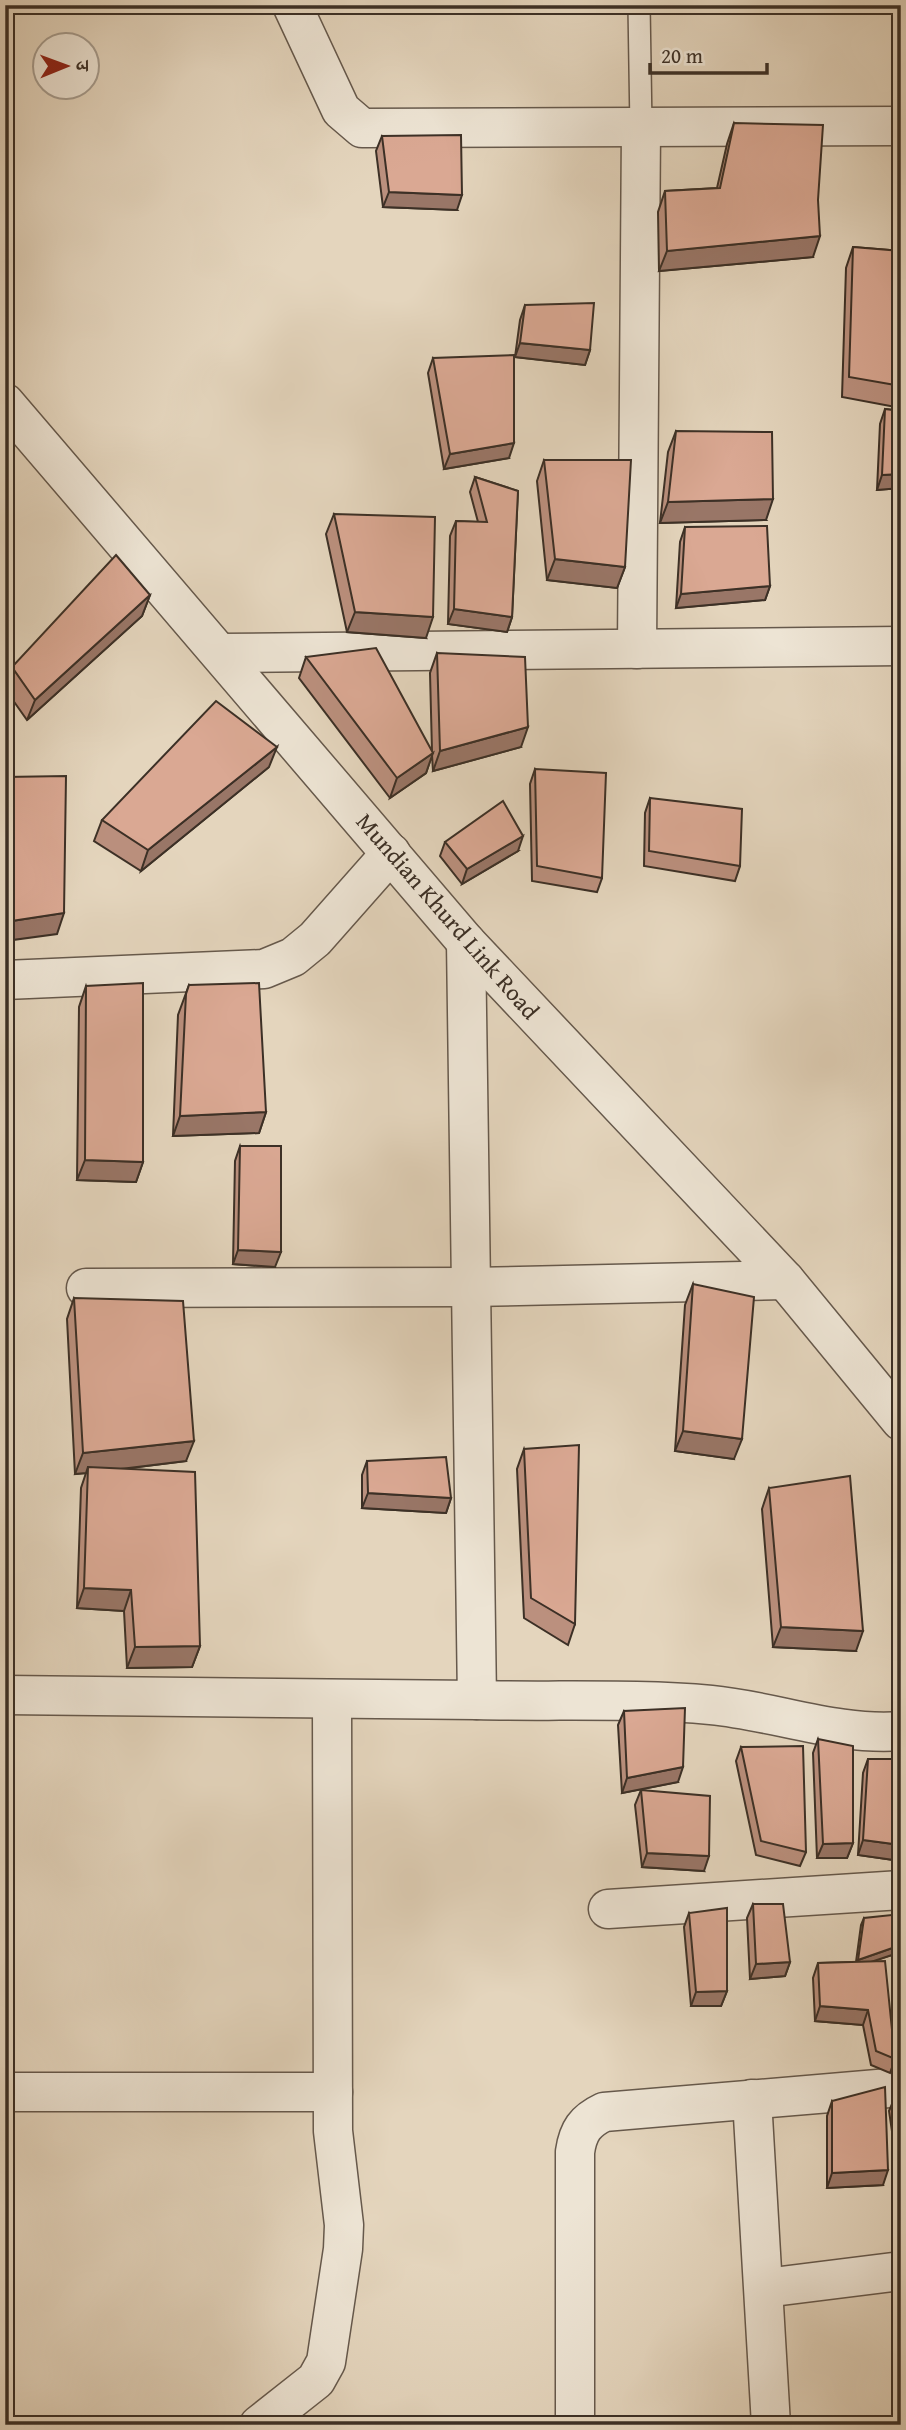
<svg xmlns="http://www.w3.org/2000/svg" width="906" height="2430" viewBox="0 0 906 2430" font-family="'Gentium Book Plus','Noto Serif Devanagari',serif">
<rect width="100%" height="100%" fill="#e4d5bd"/>
<filter id="stains"><feTurbulence type="fractalNoise" baseFrequency=".00286" numOctaves="4"/><feColorMatrix values="0 0 0 0 .2 0 0 0 0 .09 0 0 0 0 .02 0 0 0 .5 -.17"/></filter>
<radialGradient id="worn" r=".72"><stop offset=".6" stop-color="#630" stop-opacity="0"/><stop offset="1" stop-color="#630" stop-opacity=".3"/></radialGradient>
<g fill="none" stroke-linecap="round" stroke-linejoin="round">
<defs>
<path id="lane" d="M639,5L641,128"/>
<g id="street">
<path d="M292,5L341,110L362,128L901,126"/>
<path d="M5,403L466,942L785,1280L901,1421"/>
<path d="M637,649L641,128"/>
<path d="M222,653L901,646"/>
<path d="M5,980L264,969L293,957L315,939L391,853"/>
<path d="M86,1288L471,1287L785,1280"/>
<path d="M5,1695L477,1700L466,942"/>
<path d="M477,1700C553,1702 637,1698 711,1705C775,1711 836,1736 901,1731"/>
<path d="M608,1909L901,1890"/>
<path d="M5,2092H333"/>
<path d="M752,2099L771,2425"/>
<path d="M765,2288L901,2271"/>
<path d="M259,2425L316,2380L326,2362L343,2249L344,2225L333,2131L332,1699"/>
<path d="M575,2425V2152C578,2131 585,2121 604,2112L901,2087"/>
</g>
</defs>
<!-- lane casing -->
<use href="#lane" stroke="#66594c" stroke-width="24"/>
<!-- street casing -->
<use href="#street" stroke="#66594c" stroke-width="41"/>
<!-- lane -->
<use href="#lane" stroke="#ede4d4" stroke-width="21"/>
<!-- street -->
<use href="#street" stroke="#ede4d4" stroke-width="38"/>
</g>
<!-- wall -->
<g fill="#bb907e" stroke="#3c3026" stroke-width="2">
<path d="M734,123L813,257L659,271L658,212L665,191L717,188L727,144Z"/>
<path d="M382,136L457,210L383,207L376,151Z"/>
<path d="M853,247L901,251V408L842,397L846,268Z"/>
<path d="M525,305L590,350L585,365L515,357L520,320Z"/>
<path d="M433,358L509,458L444,469L428,373Z"/>
<path d="M885,409L901,411V488L877,490L880,424Z"/>
<path d="M676,431L766,520L660,523L668,452Z"/>
<path d="M544,460L625,567L617,588L547,580L537,481Z"/>
<path d="M475,477L518,491L512,617L507,632L448,624L450,536L456,521L478,522L470,492Z"/>
<path d="M334,514L426,638L347,632L326,534Z"/>
<path d="M685,527L770,586L765,600L676,608L680,542Z"/>
<path d="M150,595L142,616L27,720L5,689V684L12,667Z"/>
<path d="M437,653L521,747L433,771L432,755L426,773L390,798L299,678L306,657L432,751L430,673Z"/>
<path d="M269,767L141,871L94,841L102,820Z"/>
<path d="M535,769L602,878L597,892L532,881L530,784Z"/>
<path d="M650,798L740,866L735,881L644,866L645,813Z"/>
<path d="M445,842L518,851L462,884L440,856Z"/>
<path d="M189,985L266,1112L259,1133L173,1136L178,1015Z"/>
<path d="M86,986L143,1162L136,1182L77,1180L79,1007Z"/>
<path d="M240,1146L275,1267L233,1264L235,1161Z"/>
<path d="M693,1284L734,1459L675,1451L685,1305Z"/>
<path d="M74,1298L186,1461L122,1469L200,1646L192,1667L127,1668L124,1611L77,1608L81,1488L86,1473L75,1474L67,1319Z"/>
<path d="M524,1449L575,1624L568,1645L524,1618L517,1469Z"/>
<path d="M367,1461L451,1498L446,1513L362,1508V1475Z"/>
<path d="M769,1488L856,1651L773,1647L762,1509Z"/>
<path d="M624,1711L678,1782L622,1793L618,1725Z"/>
<path d="M818,1739L853,1843L847,1858H817L813,1753Z"/>
<path d="M741,1747L806,1852L800,1866L756,1855L736,1761Z"/>
<path d="M868,1759H901V1861L858,1855L863,1773Z"/>
<path d="M641,1790L704,1871L642,1867L635,1805Z"/>
<path d="M753,1904L790,1962L785,1976L750,1979L747,1918Z"/>
<path d="M689,1913L727,1991L721,2006H691L684,1927Z"/>
<path d="M864,1918L901,1952L873,1961L895,2059L890,2073L871,2065L863,2025L815,2021L813,1978L818,1963L856,1962L861,1925Z"/>
<path d="M901,2095L900,2186L889,2111L895,2097Z"/>
<path d="M832,2101L883,2185L827,2188V2116Z"/>
</g>
<!-- shaded-wall -->
<g fill="#997667" stroke="#3c3026" stroke-width="2">
<path d="M389,192L462,195L457,210L383,207Z"/>
<path d="M820,236L813,257L659,271L667,251Z"/>
<path d="M520,343L590,350L585,365L515,357Z"/>
<path d="M514,443L509,458L444,469L450,454Z"/>
<path d="M901,474V488L877,490L882,475Z"/>
<path d="M773,499L766,520L660,523L668,502Z"/>
<path d="M555,559L625,567L617,588L547,580Z"/>
<path d="M770,586L765,600L676,608L681,594Z"/>
<path d="M150,595L142,616L27,720L35,700Z"/>
<path d="M454,609L512,617L507,632L448,624Z"/>
<path d="M355,612L433,617L426,638L347,632Z"/>
<path d="M528,727L521,747L433,771L440,751Z"/>
<path d="M277,747L269,767L141,871L148,850Z"/>
<path d="M433,753L426,773L390,798L397,778Z"/>
<path d="M523,836L518,851L462,884L467,869Z"/>
<path d="M64,913L57,934L5,941V922Z"/>
<path d="M266,1112L259,1133L173,1136L180,1116Z"/>
<path d="M85,1160L143,1162L136,1182L77,1180Z"/>
<path d="M238,1250L281,1252L275,1267L233,1264Z"/>
<path d="M683,1431L742,1439L734,1459L675,1451Z"/>
<path d="M194,1441L186,1461L88,1473V1467L86,1473L75,1474L83,1453Z"/>
<path d="M368,1493L451,1498L446,1513L362,1508Z"/>
<path d="M84,1588L131,1590L124,1611L77,1608Z"/>
<path d="M781,1627L863,1631L856,1651L773,1647Z"/>
<path d="M200,1646L192,1667L127,1668L135,1647Z"/>
<path d="M683,1767L678,1782L622,1793L627,1778Z"/>
<path d="M863,1840L901,1845V1861L858,1855Z"/>
<path d="M853,1843L847,1858H817L823,1844Z"/>
<path d="M647,1853L709,1856L704,1871L642,1867Z"/>
<path d="M901,1945V1952L856,1967L858,1960Z"/>
<path d="M790,1962L785,1976L750,1979L756,1964Z"/>
<path d="M727,1991L721,2006H691L696,1992Z"/>
<path d="M820,2006L868,2010L863,2025L815,2021Z"/>
<path d="M888,2170L883,2185L827,2188L832,2173Z"/>
</g>
<!-- building -->
<g fill="#daa893" stroke="#3c3026" stroke-width="2">
<path d="M734,123L823,125L818,200L820,236L667,251L665,191L720,188Z"/>
<path d="M461,135L462,195L389,192L382,136Z"/>
<path d="M853,247L901,251V386L849,377Z"/>
<path d="M594,303L590,350L520,343L525,305Z"/>
<path d="M514,355V443L450,454L433,358Z"/>
<path d="M885,409L901,411V474L882,475Z"/>
<path d="M676,431L772,432L773,499L668,502Z"/>
<path d="M544,460H631L625,567L555,559Z"/>
<path d="M475,477L518,491L512,617L454,609L456,521L487,522Z"/>
<path d="M334,514L435,517L433,617L355,612Z"/>
<path d="M767,526L770,586L681,594L685,527Z"/>
<path d="M116,555L150,595L35,700L12,667Z"/>
<path d="M376,648L433,753L397,778L306,657Z"/>
<path d="M437,653L525,657L528,727L440,751Z"/>
<path d="M216,701L277,747L148,850L102,820Z"/>
<path d="M535,769L606,773L602,878L537,866Z"/>
<path d="M66,776L64,913L5,922V777Z"/>
<path d="M650,798L742,809L740,866L649,851Z"/>
<path d="M503,801L523,836L467,869L445,842Z"/>
<path d="M143,983V1162L85,1160L86,986Z"/>
<path d="M259,983L266,1112L180,1116L186,994L189,985Z"/>
<path d="M240,1146H281V1252L238,1250Z"/>
<path d="M693,1284L754,1297L742,1439L683,1431Z"/>
<path d="M74,1298L183,1301L194,1441L83,1453Z"/>
<path d="M579,1445L575,1624L531,1598L524,1449Z"/>
<path d="M446,1457L451,1498L368,1493L367,1461Z"/>
<path d="M88,1467L195,1472L200,1646L135,1647L131,1590L84,1588Z"/>
<path d="M850,1476L863,1631L781,1627L769,1488Z"/>
<path d="M685,1708L683,1767L627,1778L624,1711Z"/>
<path d="M818,1739L853,1746V1843L823,1844Z"/>
<path d="M803,1746L806,1852L761,1841L741,1747Z"/>
<path d="M868,1759H901V1845L863,1840Z"/>
<path d="M641,1790L710,1796L709,1856L647,1853Z"/>
<path d="M753,1904H783L790,1962L756,1964Z"/>
<path d="M727,1908V1991L696,1992L689,1913Z"/>
<path d="M901,1914V1945L858,1960L864,1918Z"/>
<path d="M885,1961L895,2059L876,2051L868,2010L820,2006L818,1963Z"/>
<path d="M885,2087L888,2170L832,2173V2101Z"/>
<path d="M901,2095V2137L895,2097Z"/>
</g>
<g text-anchor="middle" dominant-baseline="central" stroke-width="7" stroke-linejoin="round" paint-order="stroke">
<!-- street labels -->
<g font-size="24" fill="#3c3026" stroke="#ede4d4">
<text transform="translate(448 916) rotate(49)">Mundian Khurd Link Road</text>
</g>
</g>
<!-- margin -->
<rect width="906" height="2430" fill="none" stroke="#e4d5bd" stroke-width="28"/>
<rect x="7" y="7" width="892" height="2416" fill="none" stroke="#3c3026" stroke-width="3.5"/>
<rect x="14" y="14" width="878" height="2402" fill="none" stroke="#3c3026" stroke-width="2"/>
<!-- north arrow -->
<g transform="translate(66 66) rotate(89)"><circle r="33" fill="#ede4d4" stroke="#a69c8e" stroke-width="2"/>
<path d="M0-5L12 26L0 18L-12 26Z" fill="#8f2418"/>
<text y="-10" font-size="19" font-weight="bold" text-anchor="middle" fill="#3c3026">उ</text>
</g>
<!-- scale -->
<path d="M650 63v10h117v-10" fill="none" stroke="#3c3026" stroke-width="3.5"/>
<text x="661" y="63" font-size="21" fill="#3c3026" stroke="#ede4d4" stroke-width="5" paint-order="stroke">20 m</text>
<rect width="100%" height="100%" filter="url(#stains)"/>
<rect width="100%" height="100%" fill="url(#worn)"/>
</svg>
